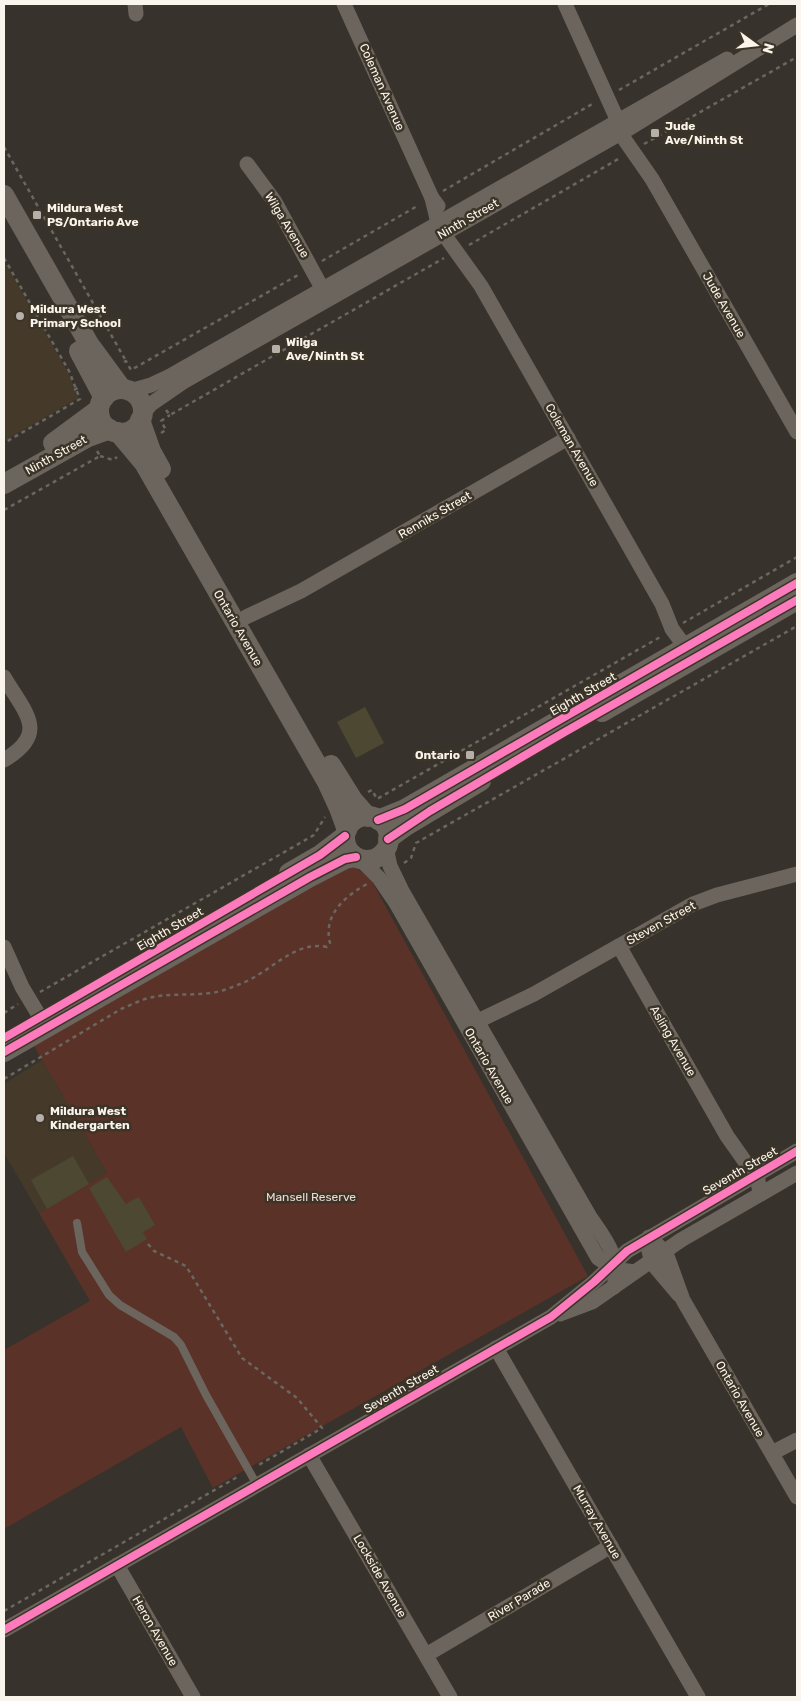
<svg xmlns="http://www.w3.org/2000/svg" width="801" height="1701" viewBox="0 0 801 1701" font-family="Rubik,sans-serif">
<rect width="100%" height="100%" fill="#37332c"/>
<!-- built -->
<g fill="#453a29">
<path d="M4,261L68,372L78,398L4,441Z"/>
<path d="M42,1060L107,1173L39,1213L4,1153V1084Z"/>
</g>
<!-- green -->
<path fill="#5a3228" d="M354,867L369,876L588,1276L213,1488L181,1427L4,1529V1350L90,1301L39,1213L107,1173L34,1046L342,870Z"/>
<!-- building -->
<g fill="#4c4832">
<path d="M365,707L384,743L356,758L337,722Z"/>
<path d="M73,1156L89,1184L47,1209L31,1180Z"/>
<path d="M107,1177L126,1204L139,1197L155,1225L143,1232L147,1239L126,1252L89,1188Z"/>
</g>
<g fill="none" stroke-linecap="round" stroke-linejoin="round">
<!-- path -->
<g stroke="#6c6660" stroke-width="2.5" stroke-dasharray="4 4" stroke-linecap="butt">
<path d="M619,90L769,4"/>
<path d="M644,144L797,57"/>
<path d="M4,147L126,361"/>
<path d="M443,191L594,103"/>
<path d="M469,245L620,158"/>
<path d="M4,258L69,371L80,399L4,443"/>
<path d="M322,261L419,205"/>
<path d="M124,362L126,361L131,370L298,275"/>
<path d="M74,390L80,387"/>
<path d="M166,410L170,415L444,258"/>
<path d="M161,433L166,430L161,421L170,415"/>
<path d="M100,456L113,460L117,457"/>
<path d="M4,510L100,456L97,451"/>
<path d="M683,623L797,557"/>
<path d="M368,792L372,790L377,799L662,636"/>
<path d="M404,863L411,858L416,843L797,626"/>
<path d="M40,992L314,835L325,817"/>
<path d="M4,1013L18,1004"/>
<path d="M4,1079L121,1009C131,1005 142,999 153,997C178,992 205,998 230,988C237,985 244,983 251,979C276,966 297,941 327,947L330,943C323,915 344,897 367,884"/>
<path d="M148,1244L154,1251L186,1266L242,1358L297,1398L322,1428L257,1466"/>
<path d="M4,1611L239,1476"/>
</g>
<!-- service -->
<path stroke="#6c655e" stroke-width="8" d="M77,1223L82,1252L109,1295L120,1305L174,1337L181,1345L206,1395L257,1485"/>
<!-- minor -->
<g stroke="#6c655e" stroke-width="15">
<path d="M135,4L136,14"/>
<path d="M344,4L432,198L438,206"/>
<path d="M565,4L617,119L620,133L652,179L797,432"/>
<path d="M247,164L275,202L322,288"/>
<path d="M432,198L438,223L443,233L481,286L662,604L672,629L692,656"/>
<path d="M130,391L151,385L170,376L727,59"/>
<path d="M141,416L151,404L183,382L628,129L797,25"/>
<path d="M246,617L301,591L568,438"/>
<path d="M4,677C25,713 50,733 4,760"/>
<path d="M386,848L390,866L402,891L590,1217C606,1240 621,1258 614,1287"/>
<path d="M360,859L379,878L396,903L598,1258L614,1269L634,1272"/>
<path d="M619,946L727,1136L758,1180L760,1194"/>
<path d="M4,947L22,987L40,1017"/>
<path d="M471,1028L478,1021L534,994L693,904L717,895L797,874"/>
<path d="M649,1237L666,1253L683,1300L797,1497"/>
<path d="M649,1251L652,1263L679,1295"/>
<path d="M560,1314L592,1302L681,1240L797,1173"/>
<path d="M496,1348L698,1697"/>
<path d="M772,1453L797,1440"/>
<path d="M309,1455L450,1697"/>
<path d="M117,1565L193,1697"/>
<path d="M4,1630L551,1317L594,1282L627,1251L797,1151"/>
<path d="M426,1655L611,1546"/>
</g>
<!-- tertiary -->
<g stroke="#6c655e" stroke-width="20">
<path d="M4,195L89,344L122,389"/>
<path d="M79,351L104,398"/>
<circle cx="121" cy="411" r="22"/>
<path d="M140,420L151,451L161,469"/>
<path d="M118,432L144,463L327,782L339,808L347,830"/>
<path d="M53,443L99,409"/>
<path d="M4,484L88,437L110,429"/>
<path d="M602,712L797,600"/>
<path d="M331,765L353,800L368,817"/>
<circle cx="367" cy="838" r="22"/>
<path d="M378,820L405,809L797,583"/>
<path d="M388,839L406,826L481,781"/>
<path d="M289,873L320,855L345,836"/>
<path d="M4,1052L310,877L345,859L356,857"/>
</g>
<defs>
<g id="cycleway">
<path d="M378,820L405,809L797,583"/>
<path d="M388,839L430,811L563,733L797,600"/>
<path d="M4,1038L320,855L345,836"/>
<path d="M4,1052L310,877L345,859L356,857"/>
<path d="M4,1630L551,1317L594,1282L627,1251L797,1151"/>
</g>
</defs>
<!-- cycleway casing -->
<use href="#cycleway" stroke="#3c3427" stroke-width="11"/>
<!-- cycleway -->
<use href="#cycleway" stroke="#fd7abc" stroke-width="8"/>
</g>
<!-- markers -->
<g fill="#b5b0a9" stroke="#3c3427" stroke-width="2">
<rect x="650" y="128" width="10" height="10" rx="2.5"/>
<rect x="32" y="210" width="10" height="10" rx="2.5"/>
<circle cx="20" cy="316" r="5"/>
<rect x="271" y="344" width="10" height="10" rx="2.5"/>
<rect x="465" y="750" width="10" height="10" rx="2.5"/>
<circle cx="40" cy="1118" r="5"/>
</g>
<g text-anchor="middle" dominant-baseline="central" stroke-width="5" stroke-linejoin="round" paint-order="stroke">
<!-- street labels -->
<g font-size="12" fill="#f9f4ec" stroke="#3c3427">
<text transform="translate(382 87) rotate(66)">Coleman Avenue</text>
<text transform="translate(468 219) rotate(-30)">Ninth Street</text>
<text transform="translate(287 225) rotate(59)">Wilga Avenue</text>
<text transform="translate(724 305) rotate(60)">Jude Avenue</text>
<text transform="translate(572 445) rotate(60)">Coleman Avenue</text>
<text transform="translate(56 455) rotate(-29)">Ninth Street</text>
<text transform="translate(435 515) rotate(-30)">Renniks Street</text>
<text transform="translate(238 628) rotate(60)">Ontario Avenue</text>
<text transform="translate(583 694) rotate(-30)">Eighth Street</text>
<text transform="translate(661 923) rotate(-29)">Steven Street</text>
<text transform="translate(170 929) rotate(-30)">Eighth Street</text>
<text transform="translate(673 1041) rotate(60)">Asling Avenue</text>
<text transform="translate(489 1066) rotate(60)">Ontario Avenue</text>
<text transform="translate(740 1171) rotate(-30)">Seventh Street</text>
<text transform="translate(401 1389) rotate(-30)">Seventh Street</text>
<text transform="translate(740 1399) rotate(60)">Ontario Avenue</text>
<text transform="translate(597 1522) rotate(60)">Murray Avenue</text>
<text transform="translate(380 1576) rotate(60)">Lockside Avenue</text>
<text transform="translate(519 1600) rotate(-31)">River Parade</text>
<text transform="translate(155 1631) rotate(60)">Heron Avenue</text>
</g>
<!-- poi labels -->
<g font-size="12" font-weight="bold" fill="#f9f4ec" stroke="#3c3427" text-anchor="start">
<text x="665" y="126">Jude<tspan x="665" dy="14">Ave/Ninth St</tspan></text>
<text x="47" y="208">Mildura West<tspan x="47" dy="14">PS/Ontario Ave</tspan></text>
<text x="30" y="309">Mildura West<tspan x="30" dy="14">Primary School</tspan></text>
<text x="286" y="342">Wilga<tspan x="286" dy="14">Ave/Ninth St</tspan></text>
<text x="460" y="755" text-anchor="end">Ontario</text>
<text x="50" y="1111">Mildura West<tspan x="50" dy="14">Kindergarten</tspan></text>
</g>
<!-- park labels -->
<g font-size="12" fill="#f1dad4" stroke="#3c3427">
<text x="311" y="1197">Mansell Reserve</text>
</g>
</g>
<!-- border -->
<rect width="801" height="1701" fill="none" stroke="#f9f4ec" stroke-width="10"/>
<!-- north arrow -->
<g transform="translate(756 45) rotate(105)" stroke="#3c3427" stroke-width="4" paint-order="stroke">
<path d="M0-4L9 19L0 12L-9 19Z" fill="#f9f4ec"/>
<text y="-8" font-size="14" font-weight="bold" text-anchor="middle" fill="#f9f4ec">N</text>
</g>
</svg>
